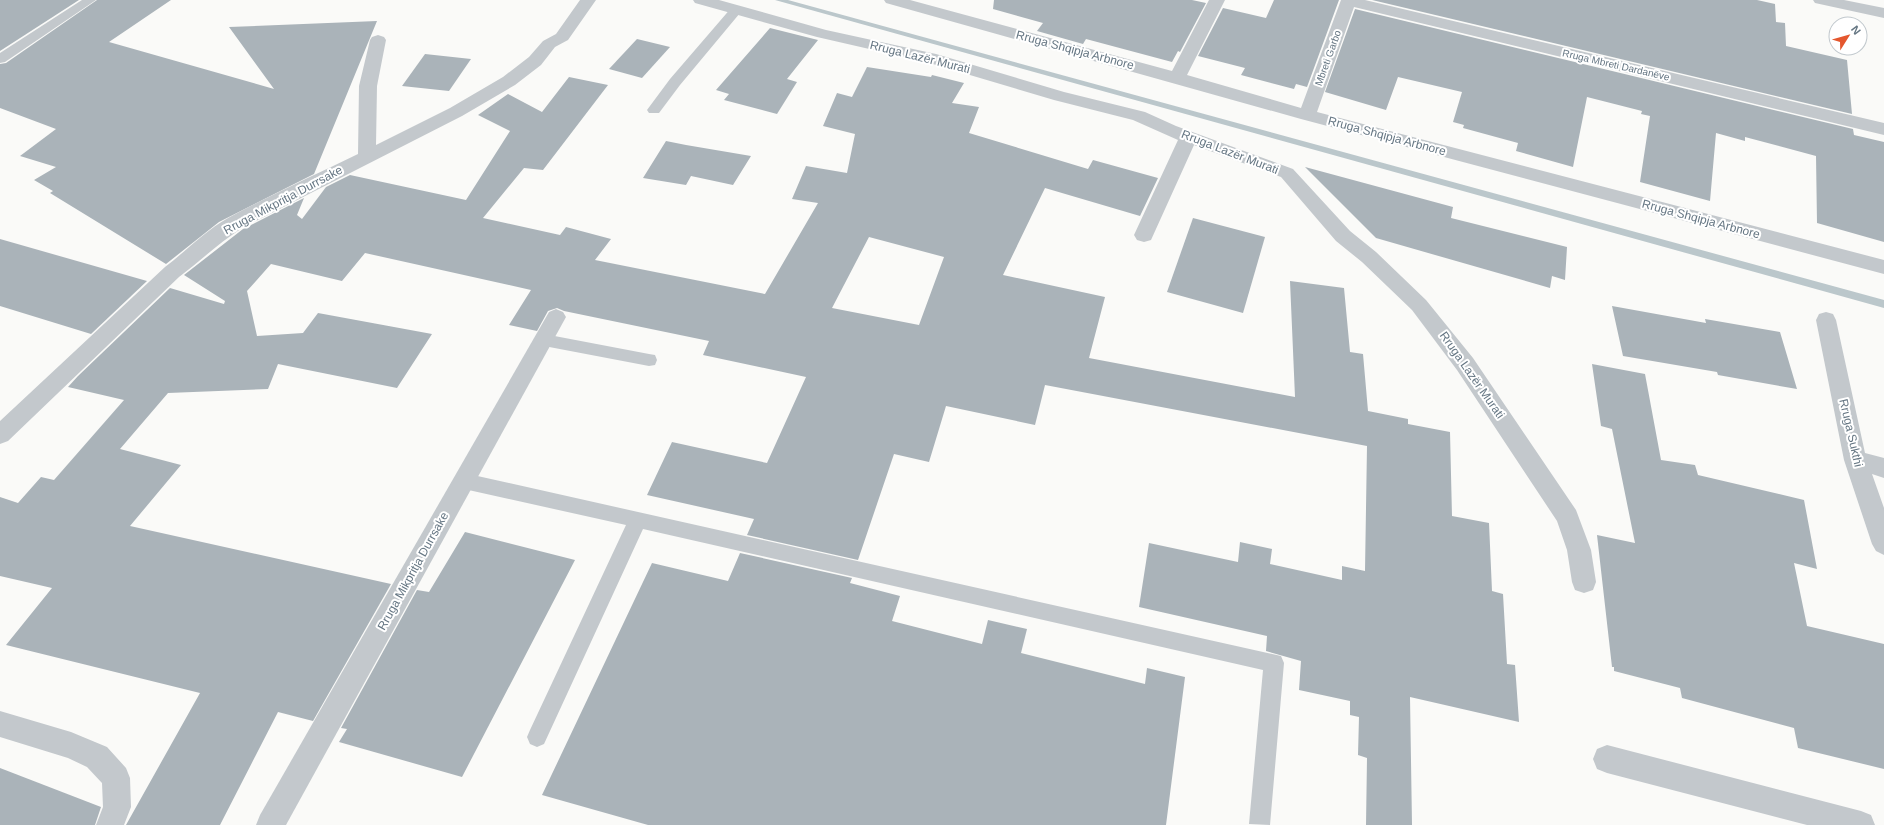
<svg xmlns="http://www.w3.org/2000/svg" width="1884" height="825" viewBox="0 0 1884 825" font-family="Helvetica,sans-serif">
<rect width="100%" height="100%" fill="#fafaf8"/>
<g fill="none" stroke-linecap="round" stroke-linejoin="round">
<!-- stream -->
<path fill="#bbc7cb" fill-rule="evenodd" d="M775,0H788L1884,300V308Z"/>
</g>
<!-- building -->
<g fill="#aab3b9" fill-rule="evenodd">
<path d="M0,0H79L0,51Z"/>
<path d="M97,0H171L109,42L274,89L229,27L377,21L314,174L219,222L166,264L50,193L53,191L34,180L56,167L20,156L56,129L0,108V64L6,63Z"/>
<path d="M994,0H1192L1206,3L1180,52L1178,51L1172,62L1086,39L1083,44L1037,31L1043,23L993,9Z"/>
<path d="M1274,0H1339L1307,87L1296,84L1294,89L1241,75L1245,68L1198,56L1223,8L1266,18Z"/>
<path d="M1372,0H1757L1775,4L1776,22L1785,23L1786,46L1847,60L1852,114Z"/>
<path d="M1355,9L1853,129L1854,135L1884,142V242L1817,223L1816,156L1745,137V141L1716,133L1710,201L1640,182L1650,116L1641,114L1642,111L1587,97L1573,167L1516,151L1518,143L1463,128L1464,125L1453,122L1462,92L1398,77L1386,110L1325,92Z"/>
<path d="M770,28L818,40L787,79L797,82L777,114L724,100L729,94L716,90Z"/>
<path d="M637,39L670,47L642,78L609,69Z"/>
<path d="M425,54L471,59L449,91L402,86Z"/>
<path d="M867,67L931,77L932,75L964,83L952,103L979,107L969,133L1088,169L1093,160L1158,178L1140,216L1045,188L1003,275L1105,297L1089,358L1295,397L1290,281L1344,288L1350,352L1363,354L1368,411L1408,419V424L1450,432L1452,516L1489,523L1492,591L1503,594L1507,664L1515,665L1519,722L1410,697L1412,825H1366L1367,758L1358,755L1359,717L1350,715V701L1299,690L1301,661L1266,651L1267,636L1139,607L1149,543L1238,562L1240,542L1272,549L1270,564L1342,580V566L1365,571L1367,446L1045,385L1035,425L946,406L929,462L894,454L858,560L747,535L754,519L647,495L672,442L767,463L806,377L703,355L709,341L564,311L557,308L548,311L537,331L509,325L531,290L365,253L342,281L271,264L247,291L257,336L303,333L318,313L432,334L397,388L278,364L268,389L168,393L120,449L181,465L130,526L391,584L313,721L278,712L220,825H126L200,693L6,645L52,588L0,576V497L18,503L41,477L54,480L124,400L68,387L78,376L170,288L224,304L225,301L184,275L243,229L304,198L297,215L302,219L326,187L350,175L466,200L510,131L478,115L508,94L542,112L569,77L608,85L543,170L524,168L483,218L560,235L566,227L611,239L595,260L765,294L818,203L792,199L806,166L847,173L855,134L823,126L837,93L852,97ZM869,237L944,257L919,325L832,308Z"/>
<path d="M666,141L686,145L751,156L733,185L691,176L686,185L643,178Z"/>
<path d="M1305,167L1453,207L1451,218L1567,247L1565,280L1552,276L1550,288L1376,238Z"/>
<path d="M1193,218L1265,237L1243,313L1167,292Z"/>
<path d="M0,239L147,281L91,334L0,306Z"/>
<path d="M1612,306L1706,323L1705,319L1780,332L1797,389L1718,375L1717,372L1623,356Z"/>
<path d="M1592,364L1645,374L1661,460L1695,465L1698,475L1804,500L1817,569L1794,563L1807,626L1884,644V769L1798,748L1794,728L1682,698L1680,688L1614,671V667H1612L1597,535L1635,543L1612,429L1601,426Z"/>
<path d="M465,532L575,560L462,777L339,742L347,729L341,728L417,590L429,592Z"/>
<path d="M740,553L852,578L850,583L900,596L892,621L982,644L988,620L1027,629L1021,653L1145,684L1147,668L1185,677L1166,825H648L542,795L652,563L728,581Z"/>
<path d="M0,768L101,807L95,825H0Z"/>
</g>
<g fill="none" stroke-linecap="round" stroke-linejoin="round">
<!-- service -->
<g fill="#c3c8cc" fill-rule="evenodd">
<path d="M82,0H96L5,62L0,63V53Z"/>
<path d="M736,6L740,7L742,10L740,13L680,85L659,113H649L647,110L670,79L732,7Z"/>
<path d="M544,334L649,354L655,355L657,360L655,365L649,366L544,346L538,344L536,340L538,336Z"/>
<path d="M464,473L1281,656L1284,663L1270,825L1249,824L1263,670L643,529L544,744L537,747L530,744L527,737L530,730L626,525L464,489L458,486L455,481L458,476Z"/>
</g>
<!-- minor -->
<g fill="#c3c8cc" fill-rule="evenodd">
<path d="M580,0H596L568,40L555,47L541,65L515,85L462,116L242,228C219,243 200,261 179,277L8,441L0,444V421L165,267C186,251 205,231 228,218C270,195 315,175 358,154L359,86L370,40L372,37L378,35L384,37L386,40L377,86L376,145L450,108L503,77L529,57L543,41L556,34Z"/>
<path d="M693,0H719L826,30L936,54L1064,92L1145,112L1176,126L1293,169L1350,231L1376,252L1426,300L1473,358L1576,510L1591,550L1596,582L1593,590L1584,593L1575,590L1572,582L1567,550L1557,521L1457,370L1412,310L1362,262L1336,241L1281,177L1194,145L1151,240L1144,242L1137,240L1134,235L1178,140L1133,120L1054,100L926,62L817,37L695,3Z"/>
<path d="M884,0H910L1172,71L1209,0H1225L1187,75L1301,108L1341,0H1365L1884,123V135L1354,7L1317,112L1884,260V274L1301,119L886,3Z"/>
<path d="M1813,0H1844L1884,8V18L1815,3Z"/>
<path d="M556,309L563,312L566,317L286,825H256L260,815L549,312Z"/>
<path d="M1826,312L1833,314L1836,320L1865,453L1884,458V478L1872,474L1884,508V555L1876,551L1872,544L1844,460L1816,320L1819,314Z"/>
<path d="M0,711L71,732L107,747L126,768L130,778L131,807L124,825H96L103,807L102,783L87,767L68,758L0,737Z"/>
<path d="M1607,745L1861,811L1871,815L1875,825H1807L1607,773L1597,769L1593,759L1597,749Z"/>
</g>
</g>
<g text-anchor="middle" dominant-baseline="central" stroke-width="4" stroke-linejoin="round" paint-order="stroke">
<!-- far-street labels -->
<g font-size="10" fill="#657683" stroke="#fff">
<text transform="translate(1328 58) rotate(-70)">Mbreti Garbo</text>
<text transform="translate(1616 65) rotate(13)">Rruga Mbreti Dardanëve</text>
</g>
<!-- street labels -->
<g font-size="12" fill="#657683" stroke="#fff">
<text transform="translate(1075 50) rotate(15)">Rruga Shqipja Arbnore</text>
<text transform="translate(920 57) rotate(14)">Rruga Lazër Murati</text>
<text transform="translate(1387 136) rotate(15)">Rruga Shqipja Arbnore</text>
<text transform="translate(1230 152) rotate(21)">Rruga Lazër Murati</text>
<text transform="translate(283 200) rotate(-28)">Rruga Mikpritja Durrsake</text>
<text transform="translate(1701 219) rotate(15)">Rruga Shqipja Arbnore</text>
<text transform="translate(1472 375) rotate(55)">Rruga Lazër Murati</text>
<text transform="translate(1851 433) rotate(77)">Rruga Sukthi</text>
<text transform="translate(413 571) rotate(-61)">Rruga Mikpritja Durrsake</text>
</g>
</g>
<!-- north arrow -->
<g transform="translate(1848 36) rotate(53)"><circle r="19" fill="#ffffff" stroke="#c1c8cd"/>
<path d="M0-3L7 15L0 10L-7 15Z" fill="#e4572e"/>
<text y="-6" font-size="11" font-weight="bold" text-anchor="middle" fill="#657683">N</text>
</g>
</svg>
